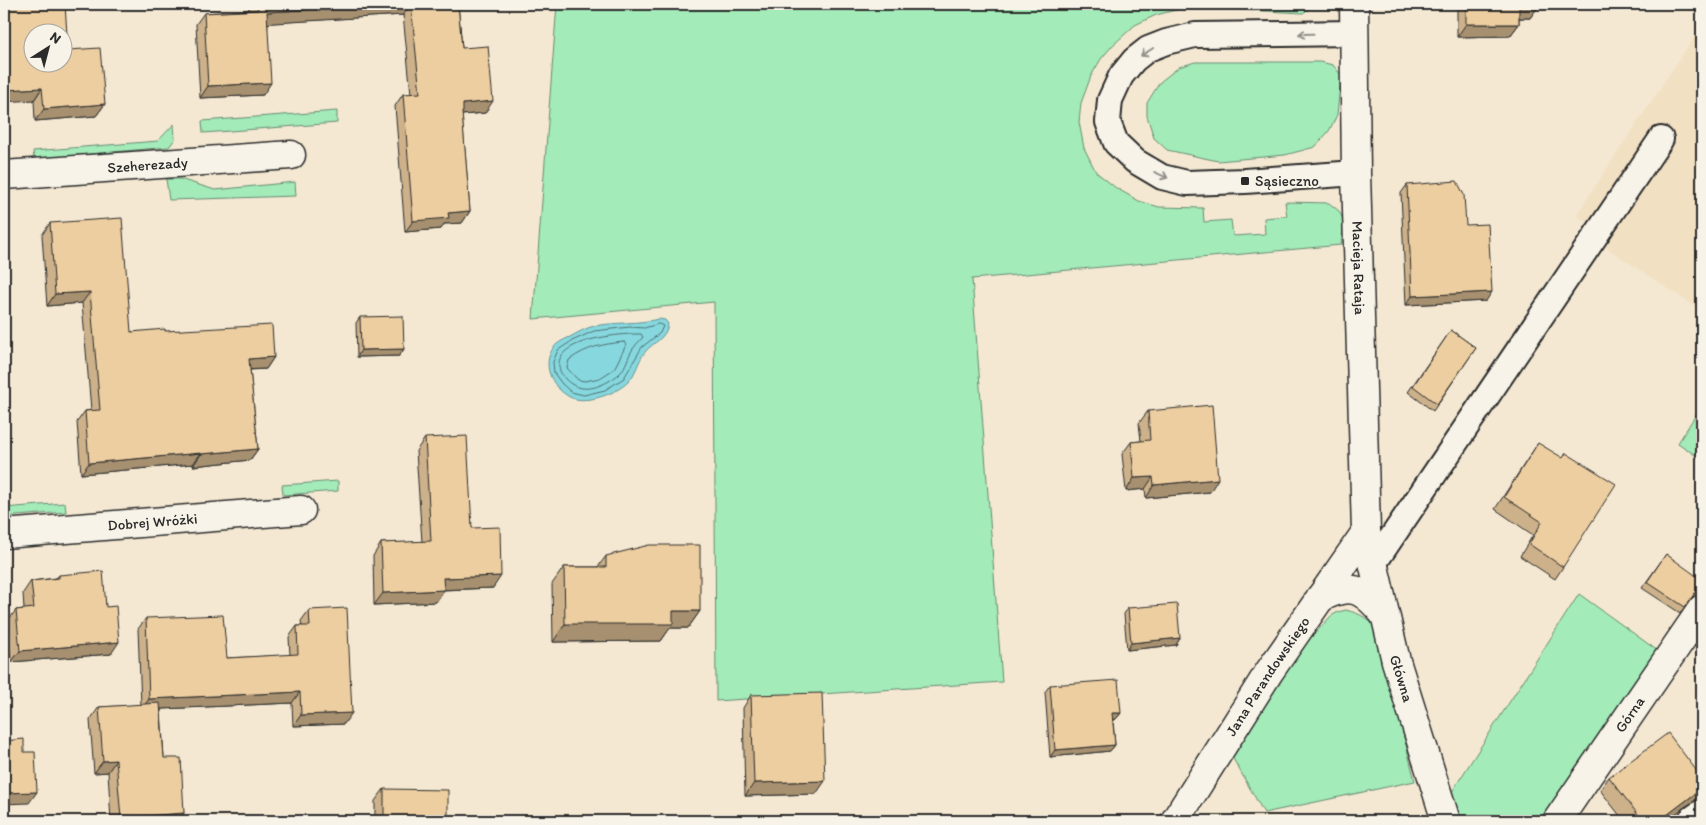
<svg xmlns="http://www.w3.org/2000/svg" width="1706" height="825" viewBox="0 0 1706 825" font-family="Itim,sans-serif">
<rect width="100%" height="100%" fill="#f4e8d2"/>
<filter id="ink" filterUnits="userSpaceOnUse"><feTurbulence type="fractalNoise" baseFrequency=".02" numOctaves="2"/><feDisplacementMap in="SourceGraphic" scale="10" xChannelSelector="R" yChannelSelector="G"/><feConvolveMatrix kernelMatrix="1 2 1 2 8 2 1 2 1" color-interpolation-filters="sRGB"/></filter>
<g filter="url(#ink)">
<!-- built -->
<path fill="#f2e0c3" d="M1702,25V311L1605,247L1611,238L1576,215Z"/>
<!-- green -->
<g fill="#a3ebb8" stroke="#678b72">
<path d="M557,4H1316L1303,13L1188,7L1156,15L1135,25L1112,46L1101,59L1091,76L1081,103L1079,122L1084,148L1096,172L1116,188L1139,201L1159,207L1203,208L1204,222L1231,220L1233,236L1265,234L1264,218L1287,216L1285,202L1329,203L1339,211L1344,221L1341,245L972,279L1002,682L716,701L714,302L533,319Z"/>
<path d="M1195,62H1320L1333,65L1341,75L1337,115L1329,131L1315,147L1285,155L1218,161L1167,150L1154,138L1147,116V103L1160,82L1179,67Z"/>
<path d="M337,111V123L203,133L202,121Z"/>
<path d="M174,124L175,139L169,147L34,159L33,151L158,141Z"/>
<path d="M166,179H180L215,190L295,182L296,196L169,200Z"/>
<path d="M1702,405V460L1678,443Z"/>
<path d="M338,481V491L283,495L282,485Z"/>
<path d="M65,503L66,512L4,517V508Z"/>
<path d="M1579,594L1658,651L1547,821H1460L1451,793Z"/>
<path d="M1346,610C1361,614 1372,619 1378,634L1415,781L1264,813L1231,755L1296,654L1331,616L1338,612Z"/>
</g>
<!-- water -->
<path fill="#86d8de" stroke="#629396" d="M659,319L665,320L668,324C666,339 653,342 645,352C638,361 636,374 628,382C616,394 583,406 568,396C551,386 541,364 554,347C557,343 565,339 570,337C577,333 586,328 594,326C616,322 637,324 659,319Z"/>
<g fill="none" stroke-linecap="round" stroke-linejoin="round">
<!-- shore -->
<g stroke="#4f7073" stroke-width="1">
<path d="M659,324L663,326L660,333L642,347L624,378L605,390L584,395L571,392L562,384L554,373L553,362L558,350L572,341L594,331L630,327L644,328Z"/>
<path d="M631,334H641L643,337C639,342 634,346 631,352C627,359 625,370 618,375C609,382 594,390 583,388C568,387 552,369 562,355C574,339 613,335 631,334Z"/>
<path d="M624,342L626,345L614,369L600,378L585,381L578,380L567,368L569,360C587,347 603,344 624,342Z"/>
</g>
<defs>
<g id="service">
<path d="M1355,33L1195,35L1166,42L1148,49L1134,60L1121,76L1110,100L1108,122L1116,143L1135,161L1162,177L1187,183L1245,181L1356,173"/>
<path d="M1373,565L1661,139"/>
</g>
<g id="minor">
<path id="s1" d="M4,175L291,155"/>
<path id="s2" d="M4,534L301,510"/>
<path d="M1320,598C1351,582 1362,588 1384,614"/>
<path id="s3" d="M1175,821L1269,672L1366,532"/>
<path id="s4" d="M1557,821L1702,609"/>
<path d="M1692,821L1702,814"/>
</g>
<g id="tertiary">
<path id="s5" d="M1354,4L1356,173L1366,532L1396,661L1446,821"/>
</g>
</defs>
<!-- service casing -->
<use href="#service" stroke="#2b2b2b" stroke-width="28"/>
<!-- minor casing -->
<use href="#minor" stroke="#2b2b2b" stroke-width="31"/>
<!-- tertiary casing -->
<use href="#tertiary" stroke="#2b2b2b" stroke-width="31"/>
<!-- service -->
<use href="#service" stroke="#f7f3e8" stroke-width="24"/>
<!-- minor -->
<use href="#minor" stroke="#f7f3e8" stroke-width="28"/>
<!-- tertiary -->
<use href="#tertiary" stroke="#f7f3e8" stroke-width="28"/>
</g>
<!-- wall -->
<g fill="#ccb18a" stroke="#2b2b2b">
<path d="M248,4H458L462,48L485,113L462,115L470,211L462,223L444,224L441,229L405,232L395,106L403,94H411L403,15L268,23L263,95L200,98L196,24L204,13L249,10Z"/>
<path d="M1457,4H1539L1530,18H1519V24L1510,36L1457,37Z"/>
<path d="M68,50L105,104L96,116L35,121L34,100Z"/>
<path d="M1407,185L1466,225L1486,301L1406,305L1401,193Z"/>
<path d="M50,223L131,332L165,331L274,357L266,369L250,370L258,449L250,460L193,466V464L81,474L77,422L85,411L91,410L82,303L47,306L42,235Z"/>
<path d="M360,317L404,349L399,356L357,357L356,323Z"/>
<path d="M1451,330L1476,348L1433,411L1408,392Z"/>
<path d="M1148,411L1210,492L1146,498L1145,489L1126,491L1122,454L1131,442L1141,441L1139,423Z"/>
<path d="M425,438L472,528L493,588L444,590L436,602L374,605L373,556L381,543L422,542L416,451Z"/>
<path d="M1538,443L1563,567L1555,579L1520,556L1533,535L1495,509Z"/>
<path d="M1666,554L1702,584L1680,613L1642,588Z"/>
<path d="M606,556L700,611L688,628H670L661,641L553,642L552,584L564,567H598Z"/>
<path d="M59,575L106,607L111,654L11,662L7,622L16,610L24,609L23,593L31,581L56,578Z"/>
<path d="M1128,608L1180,638L1176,645L1127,650L1124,614Z"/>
<path d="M309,610L344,724L293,726L292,703L161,709L164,758L184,813L179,821H111L108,772L94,773L90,720L99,707L141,705L138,629L146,618L227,658L290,655L289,637L297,626H302L301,621Z"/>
<path d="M1050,685L1121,713L1116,719L1113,720L1115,745L1110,751L1050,757L1045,692Z"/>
<path d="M751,695L816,794L745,796L743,708Z"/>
<path d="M1609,777L1699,798L1683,808L1666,821H1624L1600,790Z"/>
<path d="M384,789L448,821H375V801Z"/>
</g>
<!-- shaded-wall -->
<g fill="#a69070" stroke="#2b2b2b">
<path d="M404,4H411L403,15L259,24L267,12Z"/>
<path d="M1519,6H1539L1530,18H1510Z"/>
<path d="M1466,24H1519L1510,36L1457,37Z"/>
<path d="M271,83L263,95L200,98L208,86Z"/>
<path d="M42,88L34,100L4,102V90Z"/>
<path d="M493,101L485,113L461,115L463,104Z"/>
<path d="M105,104L96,116L35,121L44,109Z"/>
<path d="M470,211L462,223L444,224L441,229L405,232L413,221L448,213Z"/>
<path d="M90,292L82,303L47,306L55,294Z"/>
<path d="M1492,292L1486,301L1406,305L1412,296Z"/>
<path d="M404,349L399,356L357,357L361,350Z"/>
<path d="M274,357L266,369L241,370L249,359Z"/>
<path d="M258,449L250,460L193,466L201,454Z"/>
<path d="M201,453L193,464L81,474L89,463Z"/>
<path d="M1153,477L1145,489L1126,491L1134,478Z"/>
<path d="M1218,479L1210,492L1146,498L1154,485Z"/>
<path d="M501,576L493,588L435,590L443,578Z"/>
<path d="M444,590L436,602L374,605L383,593Z"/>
<path d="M673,611H700L688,628H670L661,641L553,642L565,624Z"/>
<path d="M1180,638L1176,645L1127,650L1131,643Z"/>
<path d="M119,642L111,654L11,662L20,651Z"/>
<path d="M300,692L292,703L141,710L149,699Z"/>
<path d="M352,713L344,724L293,726L301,715Z"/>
<path d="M1112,713H1121L1116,719L1108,720Z"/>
<path d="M1115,745L1110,751L1050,757L1055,750Z"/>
<path d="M116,760L108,772L94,773L103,761Z"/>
<path d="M825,781L816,794L745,796L754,783Z"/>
<path d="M1702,789V794L1699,798L1683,808L1666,821H1659L1692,796Z"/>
<path d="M37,792L29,803L4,804V793Z"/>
<path d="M184,813L179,821H118L121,818Z"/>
</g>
<!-- building -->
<g fill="#edcea0" stroke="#2b2b2b" fill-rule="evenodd">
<path d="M4,4H65L68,50L100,48L105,104L44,109L42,88L4,90ZM32,32H62V62H32Z"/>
<path d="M257,4H404L267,12L271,83L208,86L204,13L258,10Z"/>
<path d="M411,4H458L462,48L488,46L493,101L463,104V112H462L470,211L448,213L449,218L413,221L403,94L420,93Z"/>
<path d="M1466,4H1539V6H1519V24H1466Z"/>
<path d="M1457,181L1464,195L1466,225L1488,224L1492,292L1412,296L1407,185Z"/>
<path d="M122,218L131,332L165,329V331L272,325L274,357L249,359L258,449L201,454V453L89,463L85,411L100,410L90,292L55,294L50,223Z"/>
<path d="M403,316L404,349L361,350L360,317Z"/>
<path d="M1451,330L1476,348L1437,404L1413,386Z"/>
<path d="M1212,405L1218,479L1154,485L1153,477L1134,478L1131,442L1150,440L1148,411Z"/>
<path d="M467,436L472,528L500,527L501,576L443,578L444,590L383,593L381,543L431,541L425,438Z"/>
<path d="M1538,443L1563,458L1566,453L1616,484L1563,567L1529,544L1542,522L1504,497Z"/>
<path d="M649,545H700V611H673V624H565L564,567H606V556Z"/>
<path d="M1666,554L1702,580V583L1685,607L1647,582Z"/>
<path d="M103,571L106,607L116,606L119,642L20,651L16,610L34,608L31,581L59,578V575Z"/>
<path d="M1177,604L1180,638L1131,643L1128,608Z"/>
<path d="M347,608L352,713L301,715L300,692L149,699L146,618L223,615L227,658L298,654L297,626H310L309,610Z"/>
<path d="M1118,680L1121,713H1112L1115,745L1055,750L1050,685Z"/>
<path d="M822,693L825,781L754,783L751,695Z"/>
<path d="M160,703L164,758H181L184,813L121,818L116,760L103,761L99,707Z"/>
<path d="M1668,733L1702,778V789L1692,796L1659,821H1643L1609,777Z"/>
<path d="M24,739V752H35L37,792L4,793V741Z"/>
<path d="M384,789L448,790V821H384Z"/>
</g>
<!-- one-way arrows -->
<defs><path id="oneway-shaft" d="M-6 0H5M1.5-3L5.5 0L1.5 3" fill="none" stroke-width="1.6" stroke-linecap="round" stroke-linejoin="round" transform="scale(1.25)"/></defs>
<g stroke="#918f8a">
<use href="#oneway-shaft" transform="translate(1306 34) rotate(179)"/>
<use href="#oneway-shaft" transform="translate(1147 52) rotate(148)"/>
<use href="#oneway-shaft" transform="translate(1161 175) rotate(24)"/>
</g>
</g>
<!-- markers -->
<rect fill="#2b2b2b" stroke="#f7f3e8" stroke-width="2" x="1240" y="176" width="10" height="10" rx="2.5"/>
<g text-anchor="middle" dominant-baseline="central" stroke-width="4" stroke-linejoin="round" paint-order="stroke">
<!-- street labels -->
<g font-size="15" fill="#2b2b2b" stroke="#f7f3e8">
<text stroke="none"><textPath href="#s1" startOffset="144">Szeherezady</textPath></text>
<text stroke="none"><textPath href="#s5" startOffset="264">Macieja Rataja</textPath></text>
<text stroke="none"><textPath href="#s2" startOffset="149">Dobrej Wróżki</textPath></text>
<text stroke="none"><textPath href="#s3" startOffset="172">Jana Parandowskiego</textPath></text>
<text stroke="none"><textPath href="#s5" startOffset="679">Główna</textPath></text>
<text stroke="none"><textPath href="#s4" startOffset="129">Górna</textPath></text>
</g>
<!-- poi labels -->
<g font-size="15" fill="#2b2b2b" stroke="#f7f3e8" text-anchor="start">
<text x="1255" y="181">Sąsieczno</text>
</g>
</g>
<!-- margin -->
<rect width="1706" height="825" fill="none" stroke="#f7f3e8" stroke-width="20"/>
<rect x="10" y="10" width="1686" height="805" fill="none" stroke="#2b2b2b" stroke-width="2" filter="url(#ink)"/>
<!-- north arrow -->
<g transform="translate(48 48) rotate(36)"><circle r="24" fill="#f7f3e8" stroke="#a5a39c"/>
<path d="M0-4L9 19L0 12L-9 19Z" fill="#2b2b2b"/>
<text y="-8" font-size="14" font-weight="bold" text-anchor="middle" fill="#2b2b2b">N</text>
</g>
</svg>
